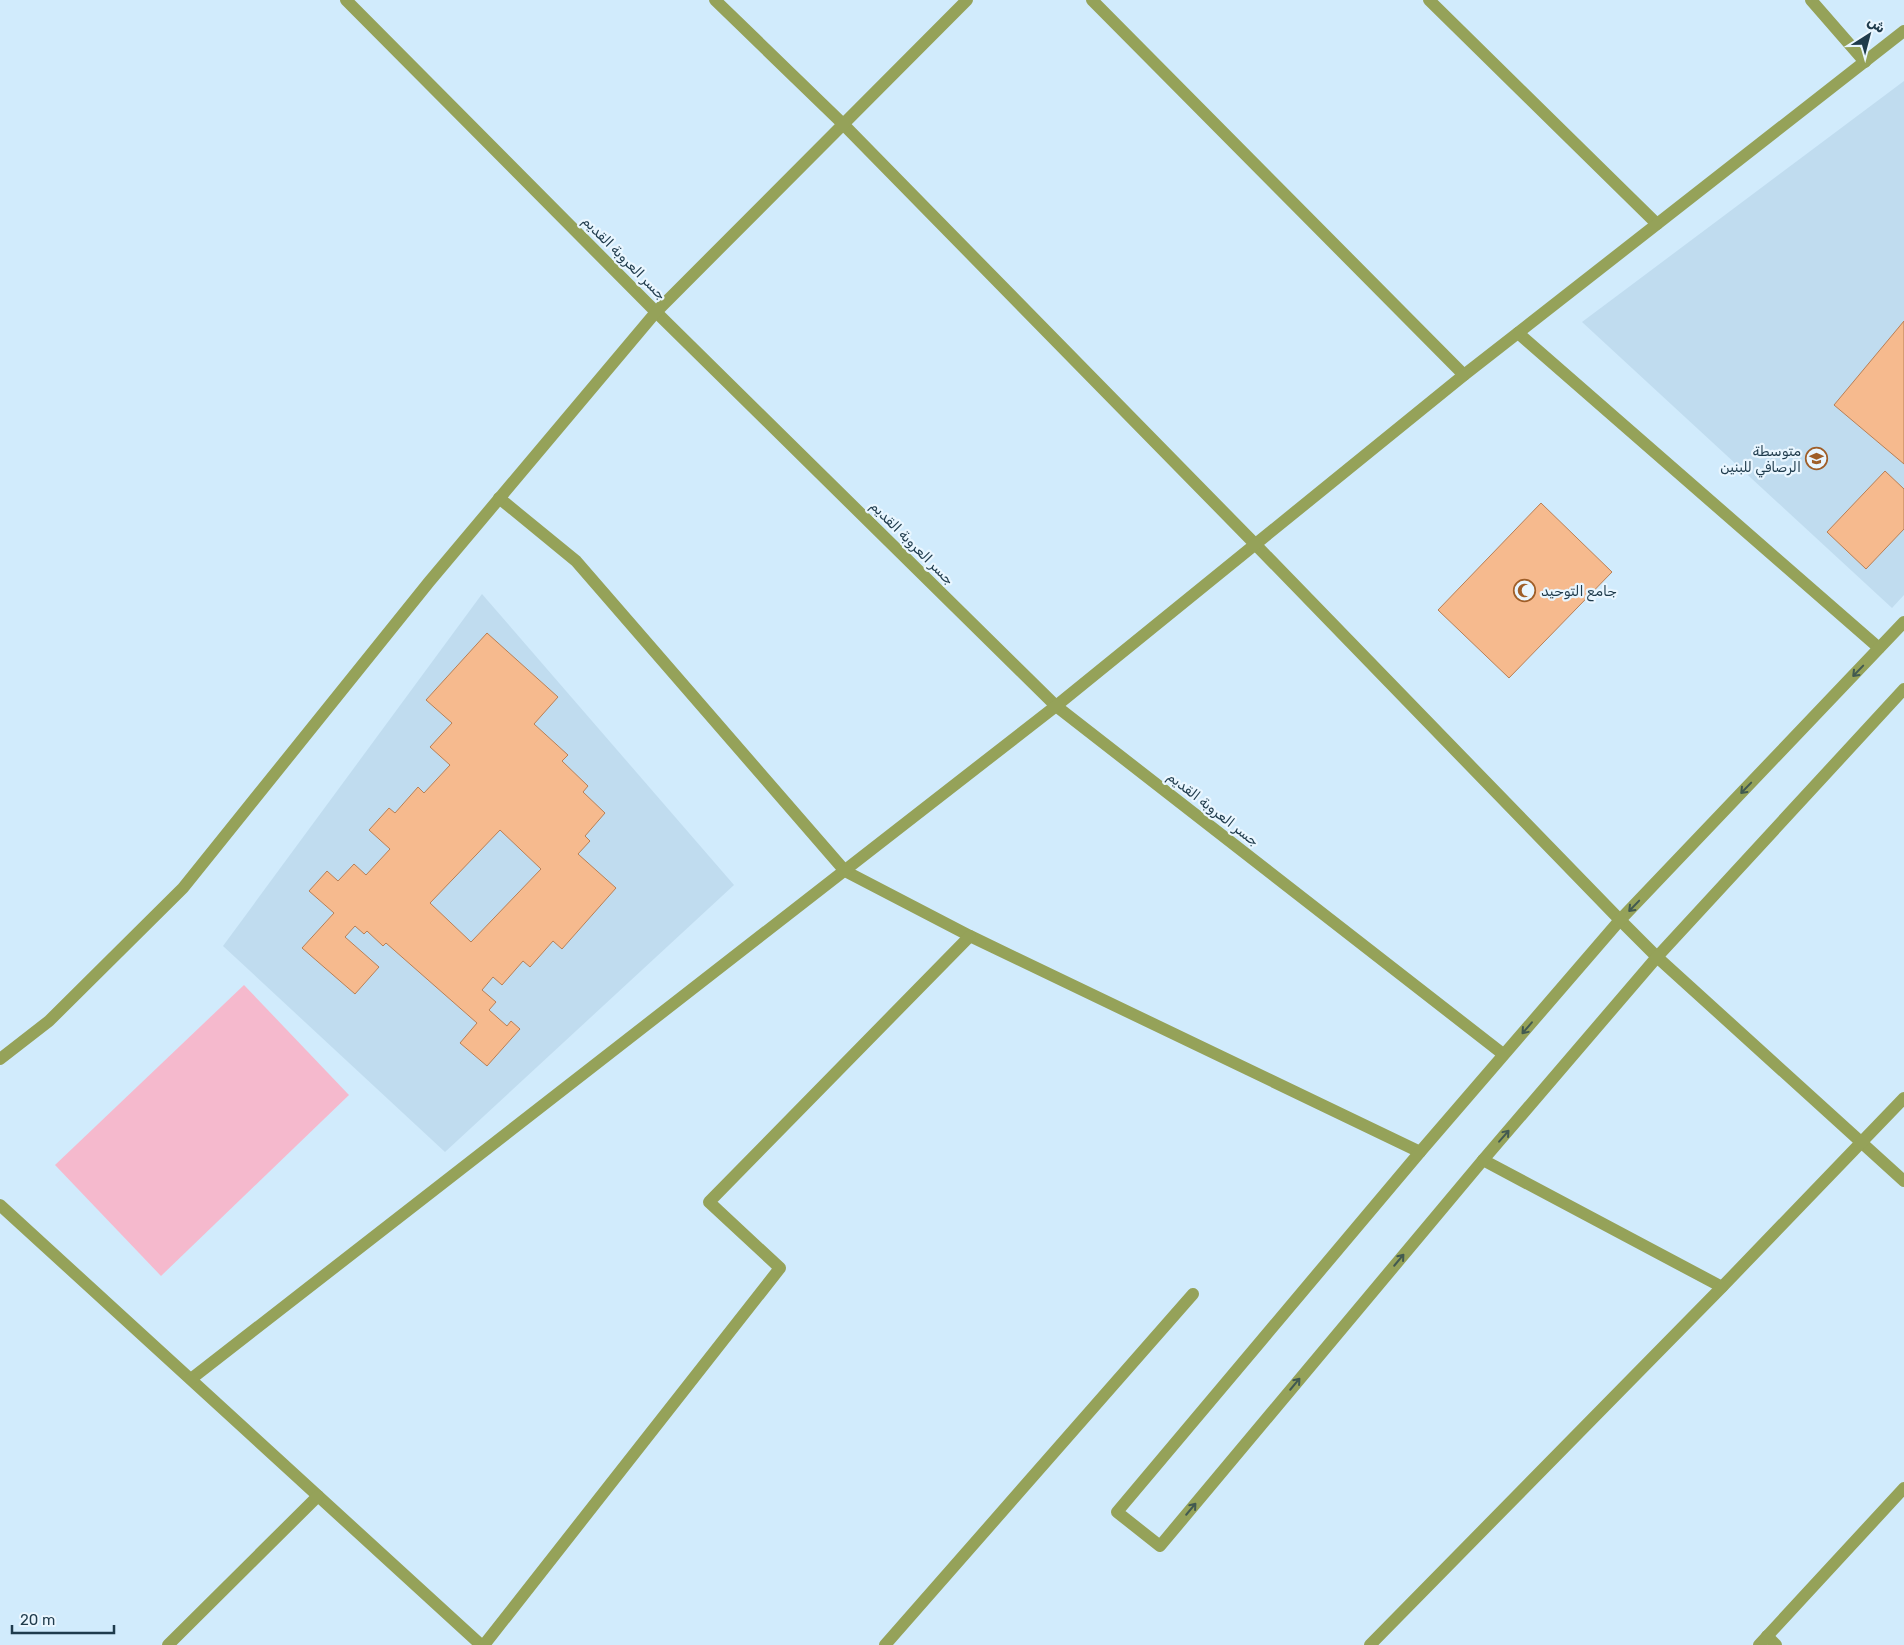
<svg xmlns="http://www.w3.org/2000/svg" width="1904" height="1645" viewBox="0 0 1904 1645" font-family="Rubik,Vazirmatn,sans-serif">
<rect width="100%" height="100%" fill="#d1ebfc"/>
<!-- built -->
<g fill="#c0dcef">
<path d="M1904,81V595L1892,608L1582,322Z"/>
<path d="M482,594L734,885L445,1152L223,946Z"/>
</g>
<!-- green -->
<path fill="#f5b9cd" d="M244,985L349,1095L161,1276L55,1165Z"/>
<!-- building -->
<g fill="#f6ba8e" stroke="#b87f55" fill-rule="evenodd">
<path d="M1904,321V464L1834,405Z"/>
<path d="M1885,471L1904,489V529L1866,569L1827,532Z"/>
<path d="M1541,503L1612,572L1509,678L1438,610Z"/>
<path d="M487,633L558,697L534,724L568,755L562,761L588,786L583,792L605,813L585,836L590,841L578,854L616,888L562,949L553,941L530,967L523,961L502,985L493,977L482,990L496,1002L489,1010L507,1026L511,1021L520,1029L487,1066L460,1043L477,1023L386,943L383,946L367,931L364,934L355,926L345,937L379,967L355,994L302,948L334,913L309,891L327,871L338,881L354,864L366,875L390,849L369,830L389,808L395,813L418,787L424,793L450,765L430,747L452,723L426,700ZM500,830L541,869L471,942L430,903Z"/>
</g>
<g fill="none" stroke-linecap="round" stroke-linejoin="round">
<!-- minor -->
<g stroke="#95a259" stroke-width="12">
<path d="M346,0L656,312L1056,706L1503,1054"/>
<path d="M715,0L843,124L1255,544L1620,920L1657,957L1904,1181"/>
<path d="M1092,0L1464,375"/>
<path d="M1429,0L1657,224"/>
<path d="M1811,0L1865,62"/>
<path d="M1518,333L1879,648"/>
<path d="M499,498L576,561L845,871L970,936L1420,1152"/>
<path d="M0,1059L49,1021L183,888L429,582L656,312L967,0"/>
<path d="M1483,1160L1722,1287"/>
<path d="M0,1205L481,1645"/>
<path d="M191,1379L1056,706L1464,375L1904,31"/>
<path d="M1767,1636L1776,1645"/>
<path d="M168,1645L318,1496"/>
<path d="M484,1645L780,1268L709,1202L970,936"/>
<path d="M885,1645L1193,1294"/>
<path d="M1370,1645L1722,1287L1904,1098"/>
<path d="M1759,1645L1904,1488"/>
</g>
<!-- tertiary -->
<path stroke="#95a259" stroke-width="12" d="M1904,622L1620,920L1420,1152L1117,1512L1160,1546L1483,1160L1657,957L1904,689"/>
</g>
<!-- one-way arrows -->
<defs><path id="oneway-shaft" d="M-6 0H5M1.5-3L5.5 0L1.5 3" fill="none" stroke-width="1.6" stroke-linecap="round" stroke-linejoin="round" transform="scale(1.25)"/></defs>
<g stroke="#425a50">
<use href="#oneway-shaft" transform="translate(1858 671) rotate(134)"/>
<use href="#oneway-shaft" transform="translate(1746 788) rotate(134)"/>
<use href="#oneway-shaft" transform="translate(1634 906) rotate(134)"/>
<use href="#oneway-shaft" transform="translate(1527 1028) rotate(131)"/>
<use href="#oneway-shaft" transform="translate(1504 1136) rotate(-49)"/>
<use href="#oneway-shaft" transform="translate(1399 1260) rotate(-50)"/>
<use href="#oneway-shaft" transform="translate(1295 1384) rotate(-50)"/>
<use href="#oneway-shaft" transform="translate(1191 1509) rotate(-50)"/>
</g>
<!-- icons -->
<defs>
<symbol id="school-ring" viewBox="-11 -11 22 22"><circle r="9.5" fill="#e9f6ff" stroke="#9f5e28" stroke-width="1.5"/><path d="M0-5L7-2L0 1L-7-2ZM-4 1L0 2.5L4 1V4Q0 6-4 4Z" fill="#9f5e28"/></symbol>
<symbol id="mosque-ring" viewBox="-11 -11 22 22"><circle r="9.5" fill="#e9f6ff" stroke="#9f5e28" stroke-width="1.5"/><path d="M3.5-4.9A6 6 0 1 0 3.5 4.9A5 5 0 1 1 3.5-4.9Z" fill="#9f5e28"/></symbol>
</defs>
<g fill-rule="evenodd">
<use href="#school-ring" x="1804" y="446" width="25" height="25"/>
<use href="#mosque-ring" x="1512" y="578" width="25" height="25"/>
</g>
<g text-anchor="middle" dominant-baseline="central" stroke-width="4.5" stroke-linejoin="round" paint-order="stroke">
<!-- street labels -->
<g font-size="14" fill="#1f3b4c" stroke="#e9f6ff">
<text transform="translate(624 258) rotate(45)">جسر العروبة القديم</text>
<text transform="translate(912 543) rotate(45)">جسر العروبة القديم</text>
<text transform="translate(1213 809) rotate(38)">جسر العروبة القديم</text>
</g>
<!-- poi labels -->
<g font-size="14" fill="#1f3b4c" stroke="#e9f6ff" text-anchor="end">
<text x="1801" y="451">متوسطة<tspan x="1801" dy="16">الرصافي للبنين</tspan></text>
<text x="1541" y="591" text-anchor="start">جامع التوحيد</text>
</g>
</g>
<!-- north arrow -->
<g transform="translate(1869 35) rotate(36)" stroke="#e9f6ff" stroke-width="4" paint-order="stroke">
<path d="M0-4L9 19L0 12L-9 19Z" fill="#1f3b4c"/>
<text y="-8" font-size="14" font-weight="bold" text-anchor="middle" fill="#1f3b4c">ش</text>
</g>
<!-- scale -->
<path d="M12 1625v8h102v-8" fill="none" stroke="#1f3b4c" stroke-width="2.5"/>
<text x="20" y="1625" font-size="15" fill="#1f3b4c" stroke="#e9f6ff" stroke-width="4" paint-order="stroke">20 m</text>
</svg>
